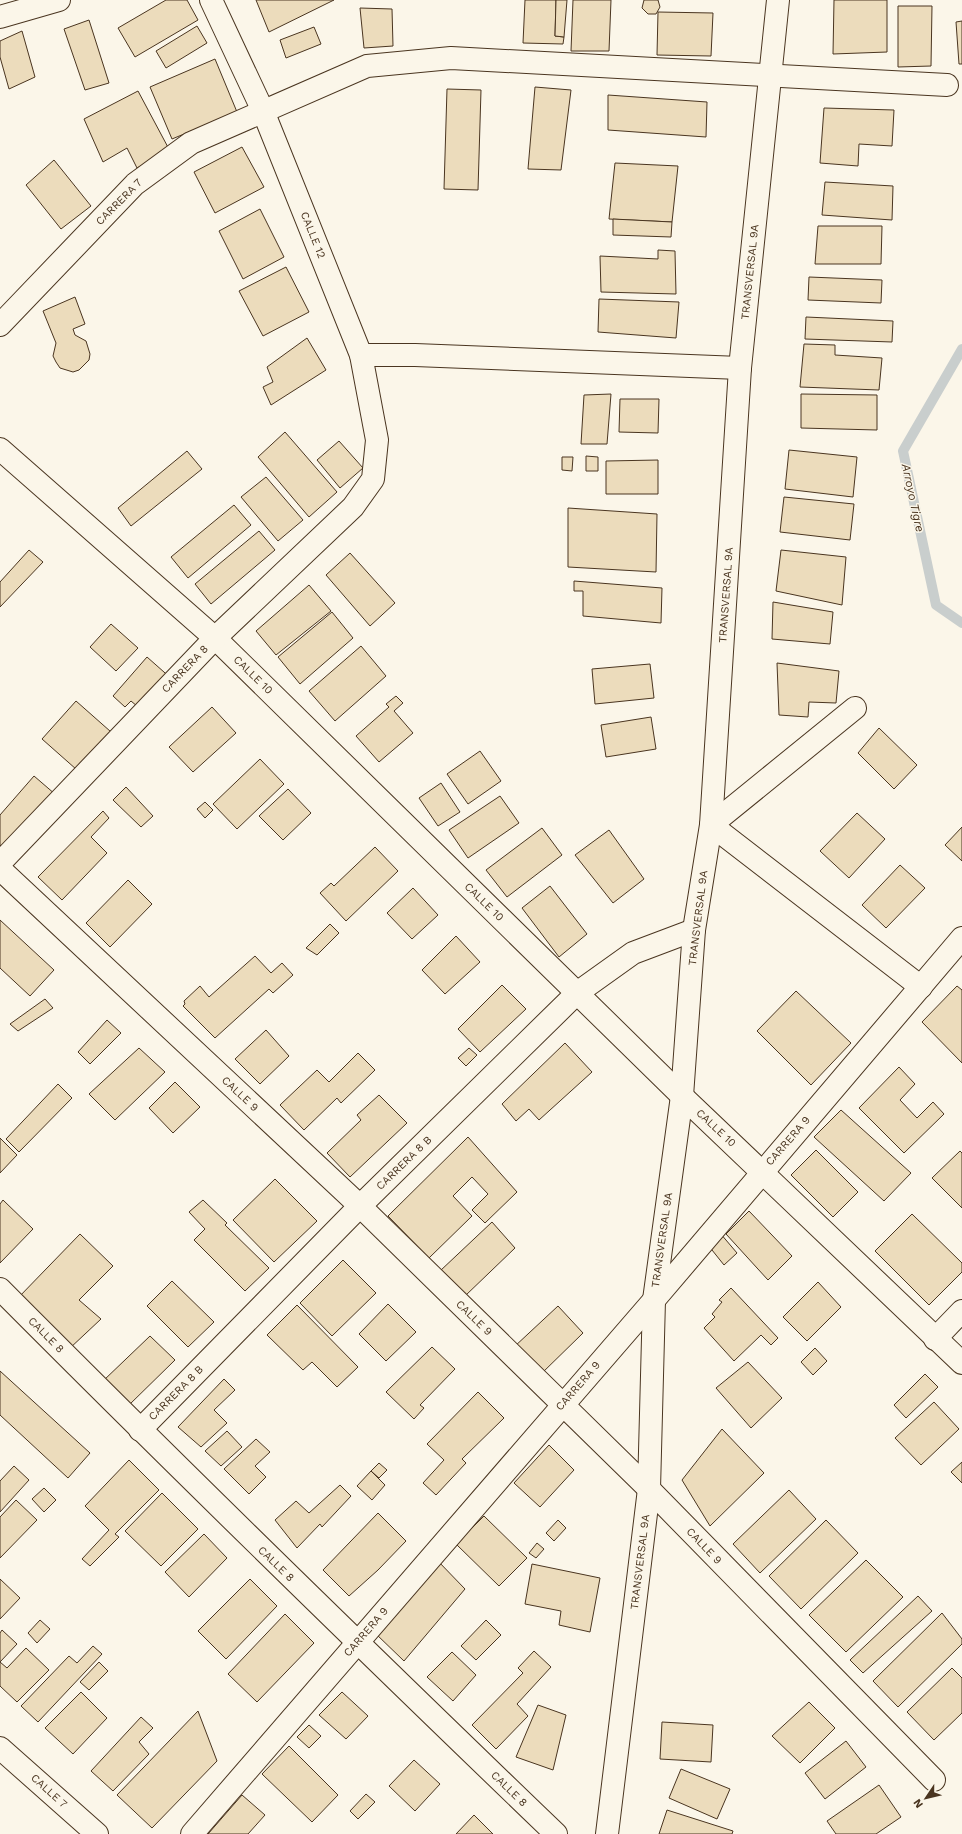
<svg xmlns="http://www.w3.org/2000/svg" width="962" height="1834" viewBox="0 0 962 1834" font-family="'Work Sans',sans-serif">
<rect width="100%" height="100%" fill="#fbf6e9"/>
<g fill="none" stroke-linecap="round" stroke-linejoin="round">
<!-- stream -->
<path stroke="#c9cecd" stroke-width="10" d="M962,349L903,451L936,605L962,623"/>
</g>
<!-- building -->
<g fill="#ecdcbc" stroke="#4a3520">
<path d="M166,0H187L198,20L135,57L118,28Z"/>
<path d="M256,0H334L269,32Z"/>
<path d="M525,0H556L555,36L564,37L563,44L523,43Z"/>
<path d="M556,0H567L564,37L555,36Z"/>
<path d="M573,0H611L609,51H571Z"/>
<path d="M644,0H658L660,7L656,14H648L642,8Z"/>
<path d="M834,0H887V52L833,54Z"/>
<path d="M898,6H932L931,66L898,67Z"/>
<path d="M360,8L392,9L393,46L364,48Z"/>
<path d="M658,12L713,13L711,56L657,55Z"/>
<path d="M89,20L109,83L85,90L64,29Z"/>
<path d="M962,21V64H959L956,22Z"/>
<path d="M197,26L207,43L166,68L156,51Z"/>
<path d="M314,27L321,44L286,58L280,40Z"/>
<path d="M22,31L35,77L9,89L0,57V41Z"/>
<path d="M215,59L237,112L172,139L150,87Z"/>
<path d="M535,87L571,90L561,170L528,169Z"/>
<path d="M447,89L481,90L478,190L444,189Z"/>
<path d="M138,91L170,151L137,168L127,148L103,162L84,119Z"/>
<path d="M608,95L707,102L706,137L608,130Z"/>
<path d="M824,108L894,110L892,146L859,144L858,166L820,163Z"/>
<path d="M242,147L264,187L215,213L194,172Z"/>
<path d="M54,160L91,206L61,229L26,185Z"/>
<path d="M615,163L678,166L672,222L609,219Z"/>
<path d="M825,182L893,186L892,220L822,215Z"/>
<path d="M260,209L284,257L243,279L219,231Z"/>
<path d="M613,219L672,222L671,237L613,235Z"/>
<path d="M818,226H882L881,264H815Z"/>
<path d="M658,250L675,251L676,294L601,292L600,256L658,259Z"/>
<path d="M286,267L309,312L263,336L239,291Z"/>
<path d="M809,277L882,280L881,303L808,300Z"/>
<path d="M75,297L85,324L73,329L75,335L86,341L90,354L89,360L79,370L73,372L60,368L56,362L53,356L56,343L43,311Z"/>
<path d="M599,299L679,302L676,338L598,332Z"/>
<path d="M806,317L893,321L892,342L805,339Z"/>
<path d="M307,338L326,370L271,405L263,387L273,382L267,367Z"/>
<path d="M804,344L835,345V355L882,358L879,390L800,387Z"/>
<path d="M611,394L607,444H581L584,395Z"/>
<path d="M801,394L877,395V430L801,428Z"/>
<path d="M620,399H659L658,433L619,432Z"/>
<path d="M285,432L337,492L309,517L258,457Z"/>
<path d="M339,441L363,468L340,488L317,460Z"/>
<path d="M789,450L857,457L853,497L785,489Z"/>
<path d="M187,451L202,469L131,526L118,508Z"/>
<path d="M586,456L598,457V471H586Z"/>
<path d="M562,457H573L572,471L562,470Z"/>
<path d="M658,460V494H606V461Z"/>
<path d="M266,477L303,520L278,541L241,497Z"/>
<path d="M784,497L854,504L850,540L780,532Z"/>
<path d="M234,505L251,525L188,578L171,557Z"/>
<path d="M568,508L657,514L656,572L568,567Z"/>
<path d="M259,531L275,550L211,604L195,584Z"/>
<path d="M29,550L43,562L0,607V582Z"/>
<path d="M781,550L846,557L842,605L776,591Z"/>
<path d="M350,553L395,603L370,626L326,575Z"/>
<path d="M574,581L662,588L661,623L583,616V591H574Z"/>
<path d="M309,585L331,611L276,655L256,631Z"/>
<path d="M773,602L833,612L830,644L772,639Z"/>
<path d="M332,612L353,638L300,684L278,657Z"/>
<path d="M111,624L138,648L116,671L90,647Z"/>
<path d="M361,646L386,676L335,721L309,691Z"/>
<path d="M147,657L173,680L144,712L131,701L125,707L113,696Z"/>
<path d="M777,663L839,671L836,703L809,702L808,717L779,715Z"/>
<path d="M650,664L654,698L595,704L592,669Z"/>
<path d="M396,696L403,703L394,711L413,733L379,762L356,736L389,707L386,704Z"/>
<path d="M76,701L119,739L85,777L42,739Z"/>
<path d="M212,707L236,733L193,772L169,747Z"/>
<path d="M651,717L656,749L606,757L601,725Z"/>
<path d="M879,728L917,765L894,789L858,753Z"/>
<path d="M480,751L501,781L468,804L447,774Z"/>
<path d="M260,759L284,784L237,829L213,804Z"/>
<path d="M34,776L63,801L12,856L0,845V815Z"/>
<path d="M441,783L460,812L438,826L419,798Z"/>
<path d="M126,787L153,816L141,827L113,800Z"/>
<path d="M288,789L311,813L283,840L259,816Z"/>
<path d="M500,796L519,823L468,858L449,830Z"/>
<path d="M205,802L213,810L205,818L197,809Z"/>
<path d="M103,811L109,818L91,837L107,853L62,900L38,877Z"/>
<path d="M857,813L885,839L849,878L820,851Z"/>
<path d="M962,827V861L945,845Z"/>
<path d="M542,828L562,855L507,897L486,870Z"/>
<path d="M609,830L644,879L613,903L575,855Z"/>
<path d="M375,847L398,871L346,921L320,893L331,883L334,886Z"/>
<path d="M900,865L925,888L886,928L862,905Z"/>
<path d="M128,880L152,904L110,947L86,923Z"/>
<path d="M550,886L587,934L559,957L522,908Z"/>
<path d="M413,888L438,915L412,939L387,913Z"/>
<path d="M0,920L54,970L30,996L0,968Z"/>
<path d="M330,924L339,933L317,955L306,948Z"/>
<path d="M456,936L480,962L445,994L422,970Z"/>
<path d="M255,956L271,973L282,963L293,975L273,993L269,989L215,1038L183,1006L185,1004L184,1001L200,986L209,997Z"/>
<path d="M502,985L526,1009L480,1052L458,1029Z"/>
<path d="M957,986L962,990V1063L922,1022Z"/>
<path d="M796,991L851,1043L811,1085L757,1031Z"/>
<path d="M45,999L53,1008L18,1031L10,1024Z"/>
<path d="M107,1020L121,1033L90,1064L78,1052Z"/>
<path d="M266,1030L289,1056L260,1084L235,1059Z"/>
<path d="M565,1043L592,1072L539,1120L529,1109L516,1121L502,1104Z"/>
<path d="M139,1048L165,1072L115,1120L89,1094Z"/>
<path d="M469,1048L477,1055L466,1066L458,1058Z"/>
<path d="M358,1053L375,1070L341,1103L337,1098L304,1130L280,1105L317,1070L329,1082Z"/>
<path d="M899,1067L915,1084L900,1100L917,1118L933,1102L944,1114L904,1153L859,1108Z"/>
<path d="M175,1082L200,1107L173,1133L149,1108Z"/>
<path d="M58,1084L72,1098L19,1152L6,1139Z"/>
<path d="M379,1095L407,1123L350,1177L327,1153L361,1120L357,1115Z"/>
<path d="M841,1110L911,1173L884,1201L814,1137Z"/>
<path d="M468,1137L517,1192L485,1223L472,1210L488,1194L472,1177L453,1196L472,1216L429,1258L388,1216Z"/>
<path d="M0,1138L17,1155L0,1173Z"/>
<path d="M816,1150L858,1192L833,1217L791,1175Z"/>
<path d="M960,1151L962,1153V1208L932,1178Z"/>
<path d="M275,1179L317,1221L274,1262L233,1220Z"/>
<path d="M3,1200L33,1229L0,1263V1204Z"/>
<path d="M203,1200L227,1223L225,1225L269,1268L245,1291L194,1240L205,1229L189,1212Z"/>
<path d="M749,1211L792,1256L768,1280L726,1234Z"/>
<path d="M912,1214L962,1263V1272L929,1305L875,1251Z"/>
<path d="M492,1222L515,1248L465,1296L440,1271Z"/>
<path d="M720,1233L737,1253L724,1265L708,1245Z"/>
<path d="M80,1234L113,1266L79,1300L101,1319L69,1349L17,1299Z"/>
<path d="M343,1260L376,1293L332,1336L300,1303Z"/>
<path d="M172,1281L214,1322L188,1347L147,1306Z"/>
<path d="M818,1282L841,1307L807,1341L783,1317Z"/>
<path d="M731,1288L778,1338L771,1345L761,1335L734,1361L704,1328L715,1317L712,1314L722,1302L719,1300Z"/>
<path d="M388,1304L416,1332L386,1361L359,1334Z"/>
<path d="M297,1305L358,1367L337,1387L312,1362L303,1370L267,1335Z"/>
<path d="M558,1306L583,1333L540,1375L514,1347Z"/>
<path d="M150,1336L175,1360L128,1406L103,1381Z"/>
<path d="M432,1347L455,1369L420,1405L424,1408L414,1419L386,1392Z"/>
<path d="M815,1348L827,1361L813,1375L801,1362Z"/>
<path d="M748,1362L782,1398L751,1428L716,1388Z"/>
<path d="M0,1371L90,1453L68,1478L0,1415Z"/>
<path d="M925,1374L938,1387L906,1418L894,1405Z"/>
<path d="M224,1379L235,1390L214,1410L227,1423L201,1447L178,1427Z"/>
<path d="M478,1392L504,1418L462,1459L466,1463L436,1495L423,1483L444,1460L427,1444Z"/>
<path d="M934,1402L959,1429L921,1465L895,1438Z"/>
<path d="M722,1429L764,1473L710,1526L682,1480Z"/>
<path d="M227,1431L242,1447L221,1466L205,1451Z"/>
<path d="M256,1439L270,1452L255,1466L266,1477L249,1494L224,1469Z"/>
<path d="M549,1445L574,1470L540,1507L514,1483Z"/>
<path d="M129,1460L159,1490L115,1534L119,1537L90,1566L82,1559L109,1530L85,1506Z"/>
<path d="M962,1462V1483L951,1472Z"/>
<path d="M379,1463L387,1470L379,1478L371,1471Z"/>
<path d="M14,1466L29,1480L0,1512V1481Z"/>
<path d="M371,1471L385,1485L372,1500L357,1486Z"/>
<path d="M340,1485L351,1496L322,1527L320,1524L297,1548L275,1520L296,1501L309,1513Z"/>
<path d="M44,1488L56,1500L44,1512L32,1499Z"/>
<path d="M789,1490L816,1519L760,1573L733,1544Z"/>
<path d="M162,1493L198,1529L161,1566L125,1531Z"/>
<path d="M16,1500L37,1520L0,1558V1517Z"/>
<path d="M378,1513L406,1541L378,1570L349,1596L323,1570Z"/>
<path d="M484,1516L527,1558L499,1586L456,1544Z"/>
<path d="M558,1520L566,1528L554,1541L546,1533Z"/>
<path d="M826,1520L858,1553L801,1609L769,1576Z"/>
<path d="M204,1534L227,1558L189,1597L165,1572Z"/>
<path d="M537,1543L544,1549L536,1558L529,1553Z"/>
<path d="M436,1559L465,1589L404,1661L375,1633Z"/>
<path d="M866,1560L903,1597L846,1652L809,1615Z"/>
<path d="M532,1564L600,1578L590,1632L559,1625L561,1611L525,1604Z"/>
<path d="M0,1579L20,1598L0,1619Z"/>
<path d="M250,1579L277,1606L226,1659L198,1631Z"/>
<path d="M918,1596L932,1611L863,1673L850,1660Z"/>
<path d="M942,1613L962,1639V1644L898,1707L873,1681Z"/>
<path d="M285,1614L314,1643L257,1702L228,1674Z"/>
<path d="M40,1620L50,1629L37,1643L28,1633Z"/>
<path d="M486,1620L501,1635L476,1660L461,1646Z"/>
<path d="M2,1630L17,1644L0,1662V1633Z"/>
<path d="M93,1646L102,1654L38,1722L21,1706L69,1656L77,1663Z"/>
<path d="M26,1648L49,1670L17,1702L0,1686V1662L7,1668Z"/>
<path d="M534,1651L551,1667L517,1704L528,1716L496,1749L472,1725L523,1673L518,1668Z"/>
<path d="M452,1652L476,1675L453,1701L427,1677Z"/>
<path d="M99,1662L108,1671L89,1690L80,1682Z"/>
<path d="M952,1668L962,1678V1713L934,1740L907,1712Z"/>
<path d="M81,1692L107,1718L73,1754L45,1728Z"/>
<path d="M342,1692L368,1716L346,1739L319,1715Z"/>
<path d="M809,1702L835,1728L800,1763L772,1736Z"/>
<path d="M538,1705L566,1715L553,1770L516,1757Z"/>
<path d="M198,1711L217,1761L152,1828L117,1795Z"/>
<path d="M141,1717L153,1728L139,1742L149,1754L113,1791L91,1771Z"/>
<path d="M662,1722L713,1725L711,1762L660,1759Z"/>
<path d="M309,1725L321,1736L309,1748L297,1737Z"/>
<path d="M846,1741L866,1767L825,1799L805,1773Z"/>
<path d="M289,1746L338,1795L312,1822L262,1774Z"/>
<path d="M414,1760L440,1784L415,1811L389,1786Z"/>
<path d="M681,1769L730,1789L717,1819L669,1798Z"/>
<path d="M879,1785L901,1817L876,1834H836L827,1821Z"/>
<path d="M366,1794L375,1802L358,1819L350,1811Z"/>
<path d="M242,1795L265,1815L248,1834H208Z"/>
<path d="M667,1810L733,1831L732,1834H659Z"/>
<path d="M474,1815L493,1834H456Z"/>
</g>
<g fill="none" stroke-linecap="round" stroke-linejoin="round">
<defs>
<g id="street">
<path d="M0,17L59,0"/>
<path d="M0,325L135,184L191,143L367,66L451,58L947,85"/>
<path d="M361,355H415L740,368"/>
<path d="M0,449L215,638L682,1096L962,1363"/>
<path d="M855,708L711,825L921,987"/>
<path d="M0,863L215,638L353,507L373,479L377,440L361,355L263,111L211,0"/>
<path d="M0,869L360,1206L649,1489L934,1780"/>
<path d="M0,1289C183,1473 369,1654 556,1834"/>
<path d="M935,1339L962,1311"/>
<path d="M140,1430L360,1206L577,993L633,953L694,930"/>
<path d="M0,1748L97,1834"/>
<path d="M192,1834L654,1300L962,938"/>
</g>
<path id="secondary" d="M607,1834L649,1489L654,1300L682,1096L694,930L711,825L740,368L778,0"/>
</defs>
<!-- street casing -->
<use href="#street" stroke="#4a3520" stroke-width="24"/>
<!-- secondary casing -->
<use href="#secondary" stroke="#4a3520" stroke-width="24"/>
<!-- street -->
<use href="#street" stroke="#fbf6e9" stroke-width="22"/>
<!-- secondary -->
<use href="#secondary" stroke="#fbf6e9" stroke-width="22"/>
</g>
<g text-anchor="middle" dominant-baseline="central" stroke-width="3" stroke-linejoin="round" paint-order="stroke">
<!-- street labels -->
<g font-size="11" fill="#4a3520" stroke="#fbf6e9">
<text transform="translate(119 202) rotate(-45)">CARRERA 7</text>
<text transform="translate(313 235) rotate(68)">CALLE 12</text>
<text transform="translate(750 272) rotate(-84)">TRANSVERSAL 9A</text>
<text transform="translate(726 595) rotate(-86)">TRANSVERSAL 9A</text>
<text transform="translate(185 669) rotate(-46)">CARRERA 8</text>
<text transform="translate(253 675) rotate(44)">CALLE 10</text>
<text transform="translate(484 902) rotate(44)">CALLE 10</text>
<text transform="translate(698 918) rotate(-83)">TRANSVERSAL 9A</text>
<text transform="translate(240 1094) rotate(43)">CALLE 9</text>
<text transform="translate(716 1128) rotate(43)">CALLE 10</text>
<text transform="translate(788 1141) rotate(-49)">CARRERA 9</text>
<text transform="translate(404 1163) rotate(-44)">CARRERA 8 B</text>
<text transform="translate(662 1240) rotate(-82)">TRANSVERSAL 9A</text>
<text transform="translate(474 1318) rotate(44)">CALLE 9</text>
<text transform="translate(46 1335) rotate(45)">CALLE 8</text>
<text transform="translate(578 1386) rotate(-49)">CARRERA 9</text>
<text transform="translate(176 1393) rotate(-45)">CARRERA 8 B</text>
<text transform="translate(704 1546) rotate(46)">CALLE 9</text>
<text transform="translate(640 1562) rotate(-83)">TRANSVERSAL 9A</text>
<text transform="translate(276 1564) rotate(44)">CALLE 8</text>
<text transform="translate(366 1632) rotate(-49)">CARRERA 9</text>
<text transform="translate(509 1789) rotate(44)">CALLE 8</text>
<text transform="translate(49 1791) rotate(42)">CALLE 7</text>
</g>
<!-- water labels -->
<g font-size="12" font-style="italic" fill="#4a3520" stroke="#fbf6e9">
<text transform="translate(913 498) rotate(78)">Arroyo Tigre</text>
</g>
</g>
<!-- north arrow -->
<g transform="translate(926 1798) rotate(235)" stroke="#fbf6e9" stroke-width="3" paint-order="stroke">
<path d="M0-3L7 15L0 10L-7 15Z" fill="#4a3520"/>
<text y="-6" font-size="11" font-weight="bold" text-anchor="middle" fill="#4a3520">N</text>
</g>
</svg>
